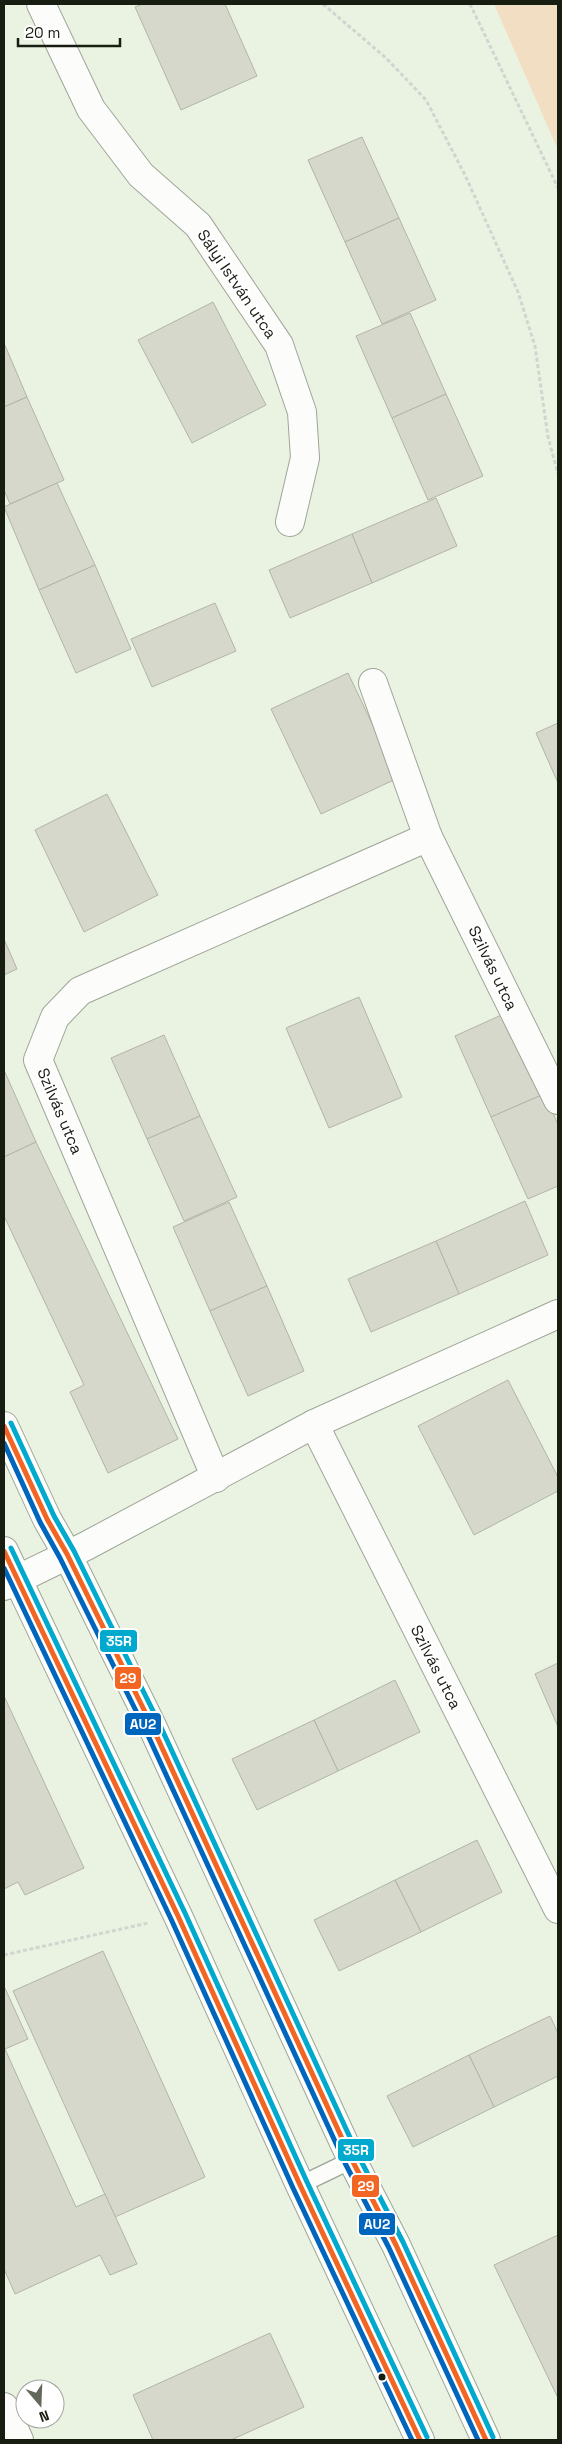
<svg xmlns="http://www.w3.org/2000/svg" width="562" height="2444" viewBox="0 0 562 2444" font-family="'Space Grotesk',sans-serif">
<rect width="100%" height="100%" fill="#eaf3e2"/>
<!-- green -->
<path fill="#f2dfc3" d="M494,4H558V150Z"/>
<!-- building -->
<g fill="#d5d8ca" stroke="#b2b4a7">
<path d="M143,4H225L257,76L181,110L135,7Z"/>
<path d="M362,137L399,218L345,242L308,160Z"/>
<path d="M399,218L436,300L382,324L345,242Z"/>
<path d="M213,302L266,405L192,443L138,340Z"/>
<path d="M410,313L446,394L392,418L356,336Z"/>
<path d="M4,343L27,397L4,407Z"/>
<path d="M446,394L483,476L428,500L392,418Z"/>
<path d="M27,397L64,480L10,504L4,490V407Z"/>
<path d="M57,483L95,565L39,590L4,507Z"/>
<path d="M436,498L457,546L372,583L352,534Z"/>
<path d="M352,534L372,583L290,618L269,570Z"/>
<path d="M95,565L131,649L76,673L39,590Z"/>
<path d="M215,603L236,651L152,687L131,639Z"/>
<path d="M348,673L398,778L321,814L271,709Z"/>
<path d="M558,723V783L536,733Z"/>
<path d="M107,794L158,895L84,932L35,830Z"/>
<path d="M4,939L17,969L4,975Z"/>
<path d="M359,997L402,1097L329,1128L286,1028Z"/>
<path d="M508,1012L544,1094L491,1117L455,1036Z"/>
<path d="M164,1035L200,1116L147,1139L111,1058Z"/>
<path d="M4,1070L36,1142L4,1157Z"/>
<path d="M544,1094L558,1124V1186L528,1199L491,1117Z"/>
<path d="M200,1116L237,1197L184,1221L147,1139Z"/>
<path d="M36,1142L178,1439L108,1473L70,1392L84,1385L4,1216V1157Z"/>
<path d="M525,1201L548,1255L459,1294L436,1241Z"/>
<path d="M229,1202L267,1286L210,1311L173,1227Z"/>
<path d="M436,1241L459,1294L371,1332L348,1279Z"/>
<path d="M267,1286L304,1371L248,1396L210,1311Z"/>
<path d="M508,1380L558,1477V1491L474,1535L418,1426Z"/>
<path d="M558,1663V1727L535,1674Z"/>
<path d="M395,1680L420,1732L338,1771L314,1720Z"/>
<path d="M4,1696L84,1868L25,1895L18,1882L4,1889Z"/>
<path d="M314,1720L338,1771L257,1810L232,1759Z"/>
<path d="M477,1840L502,1892L421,1932L395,1880Z"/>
<path d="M395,1880L421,1932L339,1971L314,1920Z"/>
<path d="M103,1951L205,2177L115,2217L13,1991Z"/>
<path d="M4,1986L28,2039L5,2049L76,2207L105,2194L137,2264L110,2275L100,2255L15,2294L4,2269Z"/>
<path d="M550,2016L558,2033V2076L494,2107L469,2055Z"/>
<path d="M469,2055L494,2107L413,2147L387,2096Z"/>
<path d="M558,2235V2398L494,2265Z"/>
<path d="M270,2333L304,2407L231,2440H153L133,2395Z"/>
</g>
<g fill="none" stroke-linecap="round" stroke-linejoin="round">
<defs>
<path id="lane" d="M300,2185L352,2160"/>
<g id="street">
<path d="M41,4L91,109L141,175L198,225L279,345L302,412L305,458L290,522"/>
<path d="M373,683L428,837"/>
<path d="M314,1424L558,1909"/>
<path d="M4,1426L47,1519L67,1554L152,1726L352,2160L396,2245L486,2440"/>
<path d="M216,1478L38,1060L55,1017L80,991L428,837L558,1100"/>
<path d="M4,1551L178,1916L300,2185L420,2440"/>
<path d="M4,1586L86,1546L314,1424L558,1314"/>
<path d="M4,2407L19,2440"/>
</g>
</defs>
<!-- lane casing -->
<use href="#lane" stroke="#9fa598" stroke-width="19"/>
<!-- street casing -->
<use href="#street" stroke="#9fa598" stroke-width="30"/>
<!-- path -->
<g stroke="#d1d4cf" stroke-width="3" stroke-dasharray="4 2.5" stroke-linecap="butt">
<path d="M323,4L386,58L426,100L465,175L518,292L535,346L548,437L558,474"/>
<path d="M470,4L558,188"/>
<path d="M4,1955L148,1923"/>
</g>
<!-- lane -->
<use href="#lane" stroke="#fcfdfb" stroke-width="16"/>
<!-- street -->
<use href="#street" stroke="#fcfdfb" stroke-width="28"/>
<defs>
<g id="bus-1">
<path d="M4,1426L47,1519L67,1554L152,1726L352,2160L396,2245L486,2440"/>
<path d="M4,1551L178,1916L300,2185L420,2440"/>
</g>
<g id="bus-2">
<path d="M4,1443L40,1522L60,1558L145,1729L345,2163L389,2248L478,2440"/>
<path d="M4,1568L171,1919L293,2188L412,2440"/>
</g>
<g id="bus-3">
<path d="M11,1423L54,1516L74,1551L159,1723L359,2157L403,2242L493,2437"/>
<path d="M11,1548L185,1913L307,2182L427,2437"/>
</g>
</defs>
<!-- bus-1 casing -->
<use href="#bus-1" stroke="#fff" stroke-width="9"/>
<!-- bus-2 casing -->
<use href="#bus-2" stroke="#fff" stroke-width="9"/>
<!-- bus-3 casing -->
<use href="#bus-3" stroke="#fff" stroke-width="9"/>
<!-- bus-1 -->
<use href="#bus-1" stroke="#f26522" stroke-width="5"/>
<!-- bus-2 -->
<use href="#bus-2" stroke="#0065bd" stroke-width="5"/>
<!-- bus-3 -->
<use href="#bus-3" stroke="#00a9ce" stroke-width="5"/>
</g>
<!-- markers -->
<circle fill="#181d12" stroke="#fff" stroke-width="2" cx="382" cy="2377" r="4.5"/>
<g text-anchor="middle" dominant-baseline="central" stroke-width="4" stroke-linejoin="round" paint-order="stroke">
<!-- street labels -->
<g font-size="16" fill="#181d12" stroke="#fff">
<text transform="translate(237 284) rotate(56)">Sályi István utca</text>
<text transform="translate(493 968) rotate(64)">Szilvás utca</text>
<text transform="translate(60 1111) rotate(67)">Szilvás utca</text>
<text transform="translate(436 1667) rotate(63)">Szilvás utca</text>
</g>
</g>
<g stroke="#fff" stroke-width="2">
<rect x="99" y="1629" width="39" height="24" rx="5" fill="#00a9ce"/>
<rect x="114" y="1666" width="28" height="24" rx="5" fill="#f26522"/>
<rect x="124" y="1712" width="38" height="24" rx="5" fill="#0065bd"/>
<rect x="337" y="2138" width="38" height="24" rx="5" fill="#00a9ce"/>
<rect x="351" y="2174" width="29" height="24" rx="5" fill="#f26522"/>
<rect x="358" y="2212" width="38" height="24" rx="5" fill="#0065bd"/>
</g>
<g font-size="14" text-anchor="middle" font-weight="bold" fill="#fff">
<text x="119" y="1646">35R</text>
<text x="128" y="1683">29</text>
<text x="143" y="1729">AU2</text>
<text x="356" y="2155">35R</text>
<text x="366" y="2191">29</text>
<text x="377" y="2229">AU2</text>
</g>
<!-- border -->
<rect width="562" height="2444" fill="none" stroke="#181d12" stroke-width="10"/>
<!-- north arrow -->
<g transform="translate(40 2404) rotate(161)"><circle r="24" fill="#ffffff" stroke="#a3a5a0"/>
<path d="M0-4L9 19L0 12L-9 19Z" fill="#62685b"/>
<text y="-8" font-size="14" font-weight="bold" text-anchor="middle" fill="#181d12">N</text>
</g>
<!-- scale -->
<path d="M18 38v8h102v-8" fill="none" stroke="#181d12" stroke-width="2.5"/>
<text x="25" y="38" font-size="15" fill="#181d12" stroke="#ffffff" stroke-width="4" paint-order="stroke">20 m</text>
</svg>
